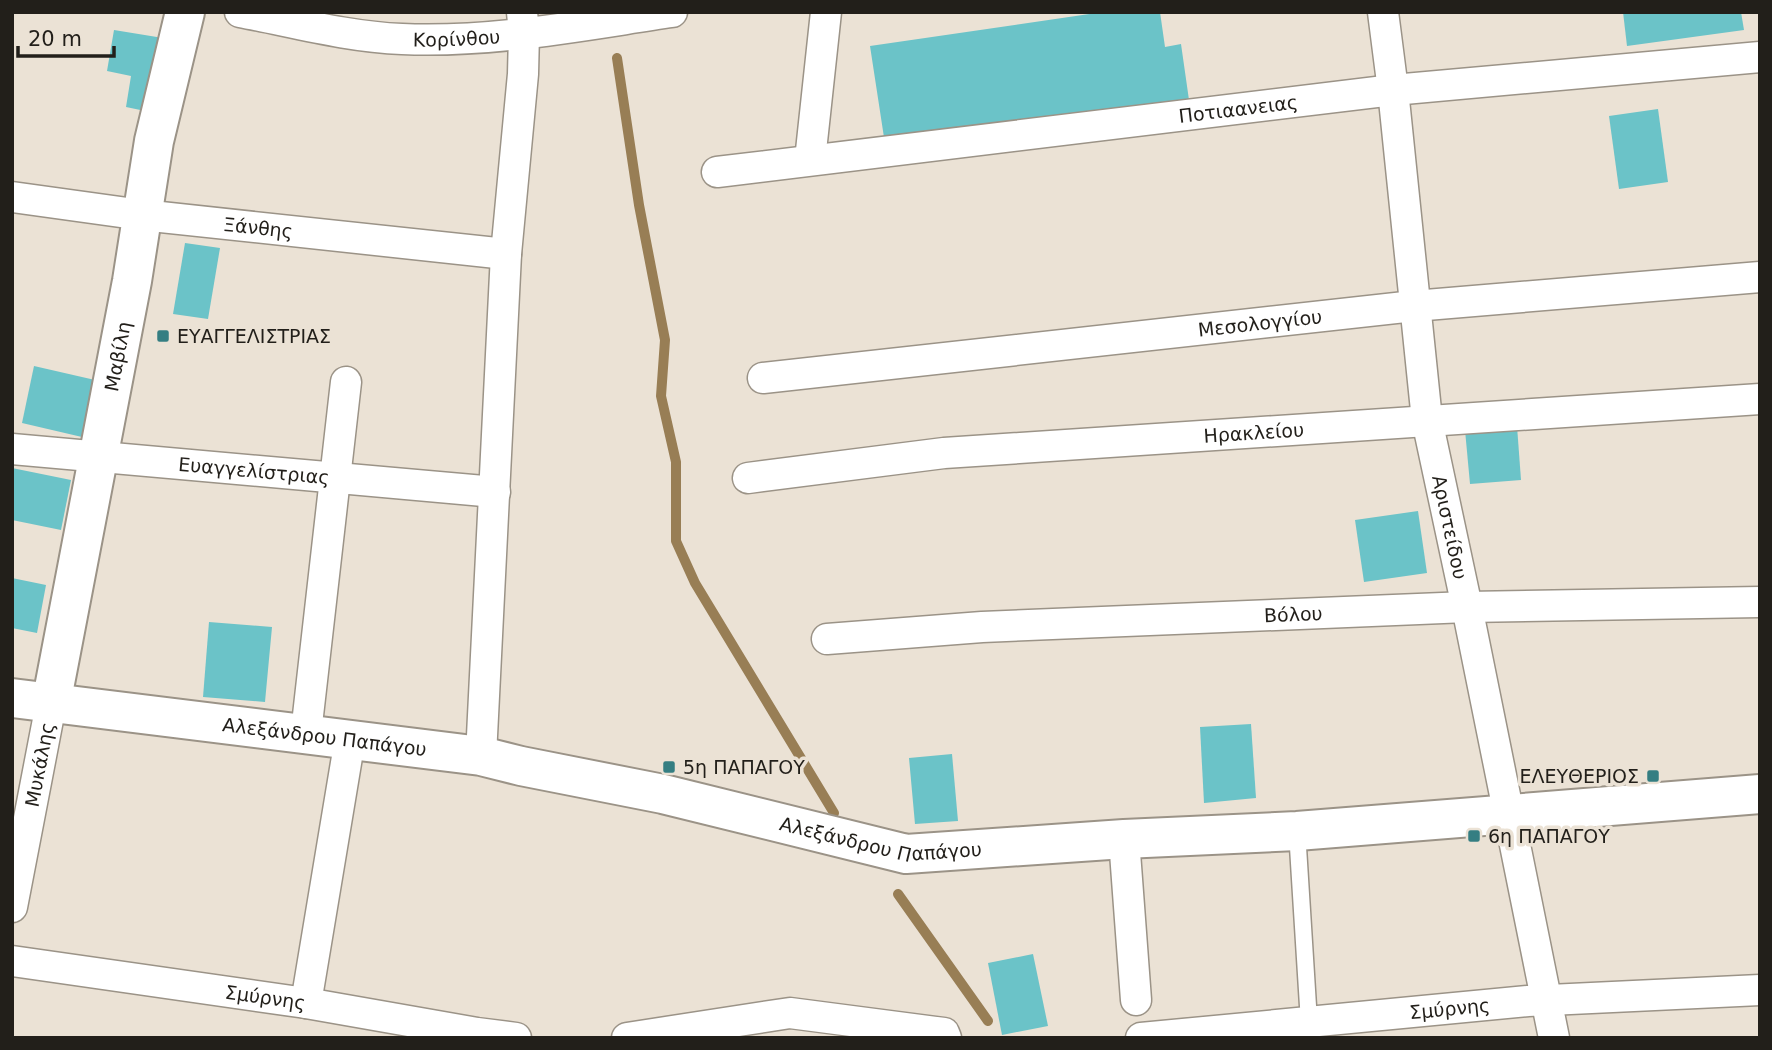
<svg xmlns="http://www.w3.org/2000/svg" width="1772" height="1050" viewBox="0 0 1772 1050" font-family="'DejaVu Sans',sans-serif">
<rect width="100%" height="100%" fill="#ebe2d5"/>
<g fill="none" stroke-linecap="round" stroke-linejoin="round">
<!-- stream -->
<g stroke="#987e55" stroke-width="10">
<path d="M617,58L639,205L665,340L661,396L676,462V541L695,583L834,813"/>
<path d="M898,894L988,1021"/>
</g>
</g>
<!-- building -->
<g fill="#6bc3c8">
<path d="M1103,12H1160L1165,47L1181,44L1189,100L885,144L870,46Z"/>
<path d="M1623,12H1741L1744,30L1627,46Z"/>
<path d="M114,30L163,38L150,112L126,107L131,76L107,71Z"/>
<path d="M1658,109L1668,182L1619,189L1609,116Z"/>
<path d="M185,243L220,248L208,319L173,314Z"/>
<path d="M34,366L95,380L82,437L22,423Z"/>
<path d="M1517,426L1521,480L1470,484L1465,430Z"/>
<path d="M12,468L71,480L61,530L12,520Z"/>
<path d="M1418,511L1427,573L1364,582L1355,520Z"/>
<path d="M12,578L46,585L37,633L12,628Z"/>
<path d="M209,622L272,627L265,702L203,697Z"/>
<path d="M1251,724L1256,798L1204,803L1200,727Z"/>
<path d="M952,754L958,821L915,824L909,758Z"/>
<path d="M1033,954L1048,1026L1002,1035L988,963Z"/>
</g>
<g fill="none" stroke-linecap="round" stroke-linejoin="round">
<defs>
<path id="lane" d="M1297,831L1309,1022"/>
<g id="street">
<path id="s1" d="M240,12C293,22 348,37 402,39C493,43 583,25 672,12"/>
<path id="s2" d="M1383,12L1393,90L1427,420L1467,607L1554,1038"/>
<path d="M810,160L826,12"/>
<path id="s3" d="M717,172L1393,90L1760,57"/>
<path id="s4" d="M12,197L142,215L506,254"/>
<path id="s5" d="M763,378L1414,306L1760,277"/>
<path id="s6" d="M12,449L495,492"/>
<path id="s7" d="M748,478L944,453L1760,399"/>
<path id="s8" d="M827,639L982,627L1467,607L1760,602"/>
<path d="M306,733L346,382"/>
<path d="M481,756L506,254L523,74L524,33L522,12"/>
<path d="M1124,839L1136,1000"/>
<path id="s9" d="M12,907L51,704"/>
<path id="s10" d="M12,961L306,1003L477,1033L516,1038"/>
<path d="M306,1003L350,739"/>
<path d="M627,1038L790,1013L944,1033L946,1038"/>
<path id="s11" d="M1141,1038L1528,1001L1760,990"/>
</g>
<g id="secondary">
<path id="s12" d="M12,698L481,756L521,766L663,794L906,854L1124,839L1297,831L1760,794"/>
<path id="s13" d="M51,704L132,281L154,141L185,12"/>
</g>
</defs>
<!-- lane casing -->
<use href="#lane" stroke="#9b9387" stroke-width="19"/>
<!-- street casing -->
<use href="#street" stroke="#9b9387" stroke-width="33"/>
<!-- secondary casing -->
<use href="#secondary" stroke="#9b9387" stroke-width="42"/>
<!-- lane -->
<use href="#lane" stroke="#fff" stroke-width="16"/>
<!-- street -->
<use href="#street" stroke="#fff" stroke-width="30"/>
<!-- secondary -->
<use href="#secondary" stroke="#fff" stroke-width="38"/>
</g>
<!-- markers -->
<g fill="#357e82" stroke="#ebe2d5" stroke-width="2.5">
<rect x="156" y="329" width="14" height="14" rx="3.5"/>
<rect x="662" y="760" width="14" height="14" rx="3.5"/>
<rect x="1646" y="769" width="14" height="14" rx="3.5"/>
<rect x="1467" y="829" width="14" height="14" rx="3.5"/>
</g>
<g text-anchor="middle" dominant-baseline="central" stroke-width="7" stroke-linejoin="round" paint-order="stroke">
<!-- street labels -->
<g font-size="19" fill="#221f1a" stroke="#ebe2d5">
<text stroke="none"><textPath href="#s1" startOffset="219">Κορίνθου</textPath></text>
<text stroke="none"><textPath href="#s3" startOffset="525">Ποτιαανειας</textPath></text>
<text stroke="none"><textPath href="#s4" startOffset="248">Ξάνθης</textPath></text>
<text stroke="none"><textPath href="#s5" startOffset="500">Μεσολογγίου</textPath></text>
<text stroke="none"><textPath href="#s13" startOffset="354">Μαβίλη</textPath></text>
<text stroke="none"><textPath href="#s7" startOffset="508">Ηρακλείου</textPath></text>
<text stroke="none"><textPath href="#s6" startOffset="243">Ευαγγελίστριας</textPath></text>
<text stroke="none"><textPath href="#s2" startOffset="520">Αριστείδου</textPath></text>
<text stroke="none"><textPath href="#s8" startOffset="467">Βόλου</textPath></text>
<text stroke="none"><textPath href="#s12" startOffset="315">Αλεξάνδρου Παπάγου</textPath></text>
<text stroke="none"><textPath href="#s9" startOffset="145">Μυκάλης</textPath></text>
<text stroke="none"><textPath href="#s12" startOffset="882">Αλεξάνδρου Παπάγου</textPath></text>
<text stroke="none"><textPath href="#s10" startOffset="256">Σμύρνης</textPath></text>
<text stroke="none"><textPath href="#s11" startOffset="310">Σμύρνης</textPath></text>
</g>
<!-- poi labels -->
<g font-size="19" fill="#221f1a" stroke="#ebe2d5" text-anchor="start">
<text x="177" y="336">ΕΥΑΓΓΕΛΙΣΤΡΙΑΣ</text>
<text x="683" y="767">5η ΠΑΠΑΓΟΥ</text>
<text x="1639" y="776" text-anchor="end">ΕΛΕΥΘΕΡΙΟΣ</text>
<text x="1488" y="836">6η ΠΑΠΑΓΟΥ</text>
</g>
</g>
<!-- border -->
<rect width="1772" height="1050" fill="none" stroke="#221f1a" stroke-width="28"/>
<!-- scale -->
<path d="M18 46v10h96v-10" fill="none" stroke="#221f1a" stroke-width="3.5"/>
<text x="28" y="46" font-size="21" fill="#221f1a" stroke="#ebe2d5" stroke-width="5" paint-order="stroke">20 m</text>
</svg>
